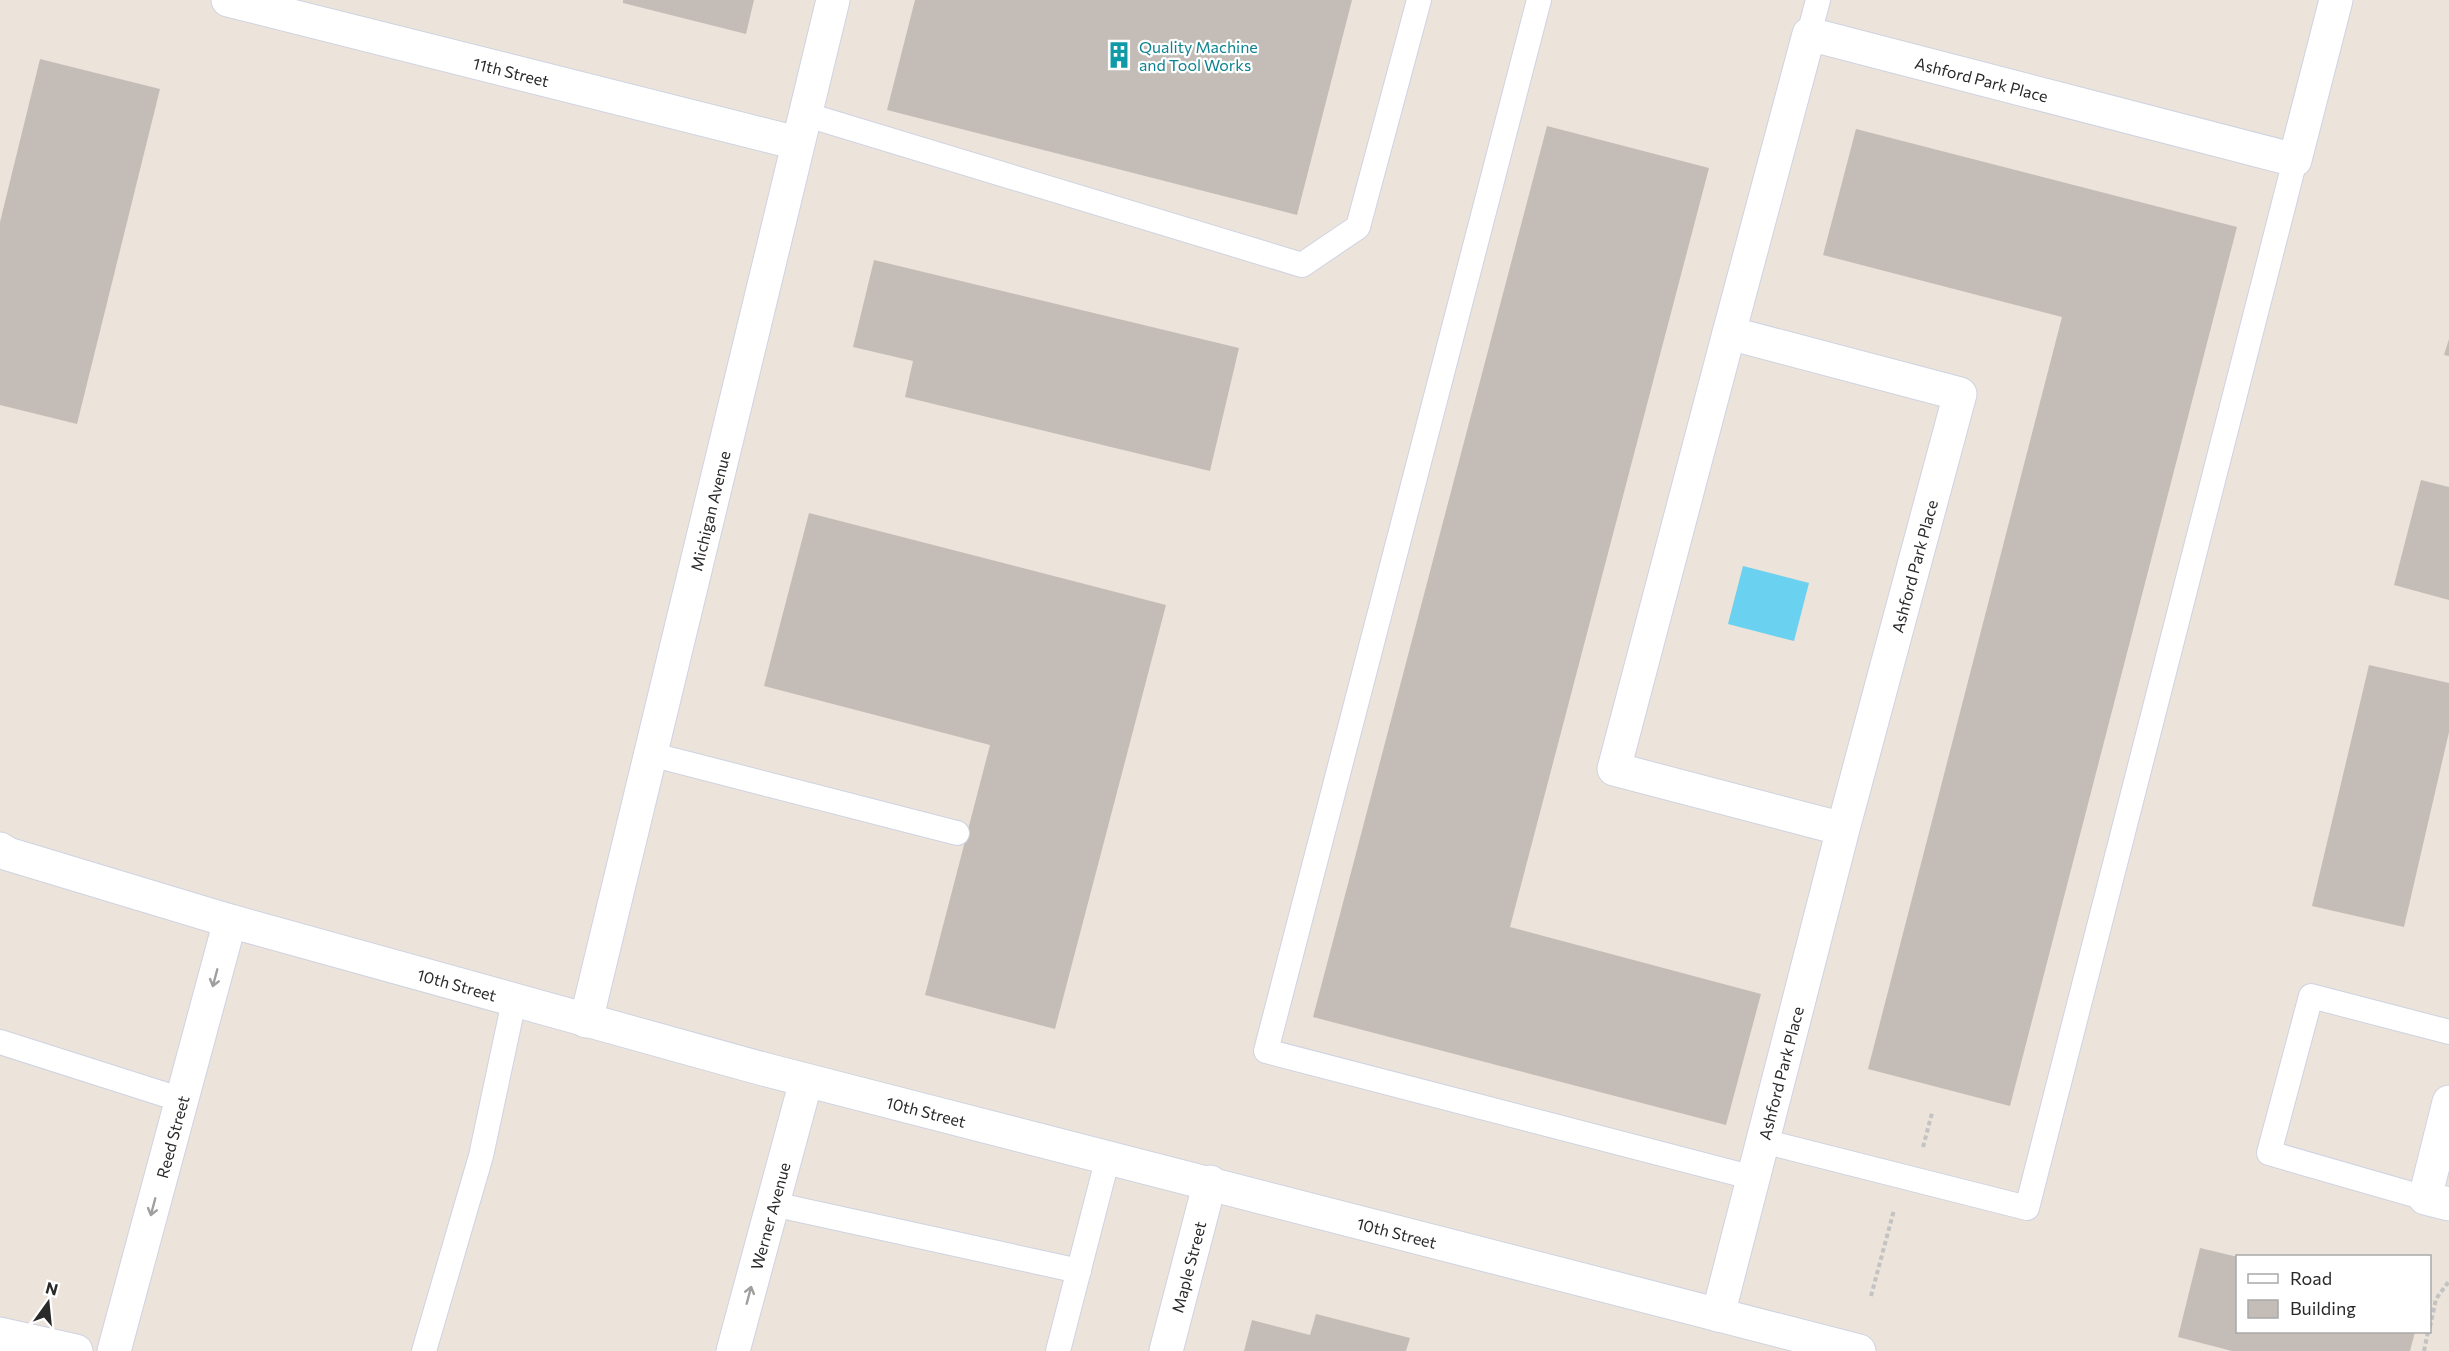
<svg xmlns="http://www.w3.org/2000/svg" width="2449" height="1351" viewBox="0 0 2449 1351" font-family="Commissioner,sans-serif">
<rect width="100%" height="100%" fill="#ece3da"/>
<!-- water -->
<path fill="#6ad1f1" d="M1743,566L1809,583L1794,641L1728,624Z"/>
<!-- building -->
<g fill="#c4bdb7">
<path d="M623,0H754L746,34L623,3Z"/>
<path d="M915,0H1352L1297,215L887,110Z"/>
<path d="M40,59L160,89L77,424L0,405V222Z"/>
<path d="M1547,126L1709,168L1510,927L1761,994L1726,1125L1313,1017Z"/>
<path d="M1856,129L2237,227L2010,1106L1868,1069L2062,317L1823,255Z"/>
<path d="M874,260L1239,348L1210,471L905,397L913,361L853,347Z"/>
<path d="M2449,339V356L2444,355Z"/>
<path d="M2421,480L2449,487V600L2394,585Z"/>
<path d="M809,513L1166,605L1055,1029L925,995L990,745L764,686Z"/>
<path d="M2369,665L2449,683V732L2404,927L2312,906Z"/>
<path d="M2200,1248L2238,1257V1332H2415L2410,1351H2232L2178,1337Z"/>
<path d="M1316,1314L1410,1338L1406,1351H1244L1252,1320L1310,1335Z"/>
</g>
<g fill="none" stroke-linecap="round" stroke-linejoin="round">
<defs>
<g id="service">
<path d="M1539,0L1266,1051L1754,1178"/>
<path d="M1809,34L1818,0"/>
<path d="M804,114L1302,265L1358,227L1419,0"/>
<path d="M650,754L957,833"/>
<path d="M0,1042L182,1100"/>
<path d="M1763,1141L2027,1208L2295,160"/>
<path d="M2425,1198L2269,1153L2311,996L2449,1032"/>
<path d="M773,1204L1079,1271"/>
<path d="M424,1351L481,1156L514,1001"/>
<path d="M1058,1351L1108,1157"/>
</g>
<g id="minor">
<path id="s1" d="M228,0L797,143"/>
<path id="s2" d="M1729,333L1809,34L2295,160L2336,0"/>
<path id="s3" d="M586,1021L833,0"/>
<path d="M2449,1102L2425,1198L2449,1204"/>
<path id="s4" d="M1718,1315L1843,829L1960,394L1729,333L1614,769L1843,829"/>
<path d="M0,1334L76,1351"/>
<path id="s5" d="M114,1351L230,921"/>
<path id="s6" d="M733,1351L806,1081"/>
<path id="s7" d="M1166,1351L1210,1182"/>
</g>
<g id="tertiary">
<path id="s8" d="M0,849L8,854L230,921L763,1069L1859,1351"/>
</g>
</defs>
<!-- service casing -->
<use href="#service" stroke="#cfd3e2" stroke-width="26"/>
<!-- minor casing -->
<use href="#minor" stroke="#cfd3e2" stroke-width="35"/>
<!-- tertiary casing -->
<use href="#tertiary" stroke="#cfd3e2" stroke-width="35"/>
<!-- path -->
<g stroke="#c3c3c3" stroke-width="4" stroke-dasharray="4.5 3" stroke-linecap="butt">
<path d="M1923,1147L1932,1113"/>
<path d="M1871,1296L1894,1210"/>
<path d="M2430,1327L2436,1299L2449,1281"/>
<path d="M2424,1351L2428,1332"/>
</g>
<!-- service -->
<use href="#service" stroke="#fff" stroke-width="24"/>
<!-- minor -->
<use href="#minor" stroke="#fff" stroke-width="33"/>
<!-- tertiary -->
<use href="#tertiary" stroke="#fff" stroke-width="33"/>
</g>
<!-- one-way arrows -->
<defs><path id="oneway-shaft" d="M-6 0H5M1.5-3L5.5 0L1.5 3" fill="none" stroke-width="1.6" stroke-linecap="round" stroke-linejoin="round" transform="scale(1.5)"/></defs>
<g stroke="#9f9f9f">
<use href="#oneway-shaft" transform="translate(215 978) rotate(105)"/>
<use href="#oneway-shaft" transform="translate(153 1207) rotate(105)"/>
<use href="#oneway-shaft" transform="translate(749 1295) rotate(-75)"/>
</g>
<!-- icons -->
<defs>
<symbol id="building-bare" viewBox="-9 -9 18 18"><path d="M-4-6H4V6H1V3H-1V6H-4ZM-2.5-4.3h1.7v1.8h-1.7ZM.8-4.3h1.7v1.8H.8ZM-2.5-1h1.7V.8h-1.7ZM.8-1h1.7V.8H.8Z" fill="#0f9aa8" stroke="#fff" stroke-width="2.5" paint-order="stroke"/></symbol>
</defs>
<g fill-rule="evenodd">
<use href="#building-bare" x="1100" y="36" width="38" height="38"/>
</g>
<g text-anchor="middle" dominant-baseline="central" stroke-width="4.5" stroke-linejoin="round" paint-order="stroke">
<!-- culture labels -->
<g font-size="16" fill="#0d838f" stroke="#fff" text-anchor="start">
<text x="1139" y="46">Quality Machine<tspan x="1139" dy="18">and Tool Works</tspan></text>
</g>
<!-- street labels -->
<g font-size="16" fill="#292929" stroke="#fff">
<text stroke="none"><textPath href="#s1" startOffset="292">11th Street</textPath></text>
<text stroke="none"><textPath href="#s2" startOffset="488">Ashford Park Place</textPath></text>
<text stroke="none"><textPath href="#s3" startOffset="525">Michigan Avenue</textPath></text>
<text stroke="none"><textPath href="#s4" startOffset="774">Ashford Park Place</textPath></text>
<text stroke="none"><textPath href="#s8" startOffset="477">10th Street</textPath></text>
<text stroke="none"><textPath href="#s4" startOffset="250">Ashford Park Place</textPath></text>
<text stroke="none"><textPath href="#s8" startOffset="963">10th Street</textPath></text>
<text stroke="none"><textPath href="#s5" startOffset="222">Reed Street</textPath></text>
<text stroke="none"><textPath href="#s6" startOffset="140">Werner Avenue</textPath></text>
<text stroke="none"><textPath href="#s8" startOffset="1449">10th Street</textPath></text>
<text stroke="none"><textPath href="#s7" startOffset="87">Maple Street</textPath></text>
</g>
</g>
<!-- legend -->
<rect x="2236" y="1255" width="195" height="78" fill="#ffffff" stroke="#a9a9a9" stroke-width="1.5"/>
<rect x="2248" y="1274" width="30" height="9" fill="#ffffff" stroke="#a9a9a9" stroke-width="1.5"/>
<text x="2290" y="1285" font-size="18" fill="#292929">Road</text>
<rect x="2248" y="1300" width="30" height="18" fill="#c4bdb7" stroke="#a9a9a9" stroke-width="1.5"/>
<text x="2290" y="1315" font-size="18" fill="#292929">Building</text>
<!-- north arrow -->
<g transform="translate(48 1303) rotate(15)" stroke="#ffffff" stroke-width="4.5" paint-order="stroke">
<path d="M0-4.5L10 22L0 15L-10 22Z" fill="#292929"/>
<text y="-9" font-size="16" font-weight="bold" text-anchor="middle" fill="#292929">N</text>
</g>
</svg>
